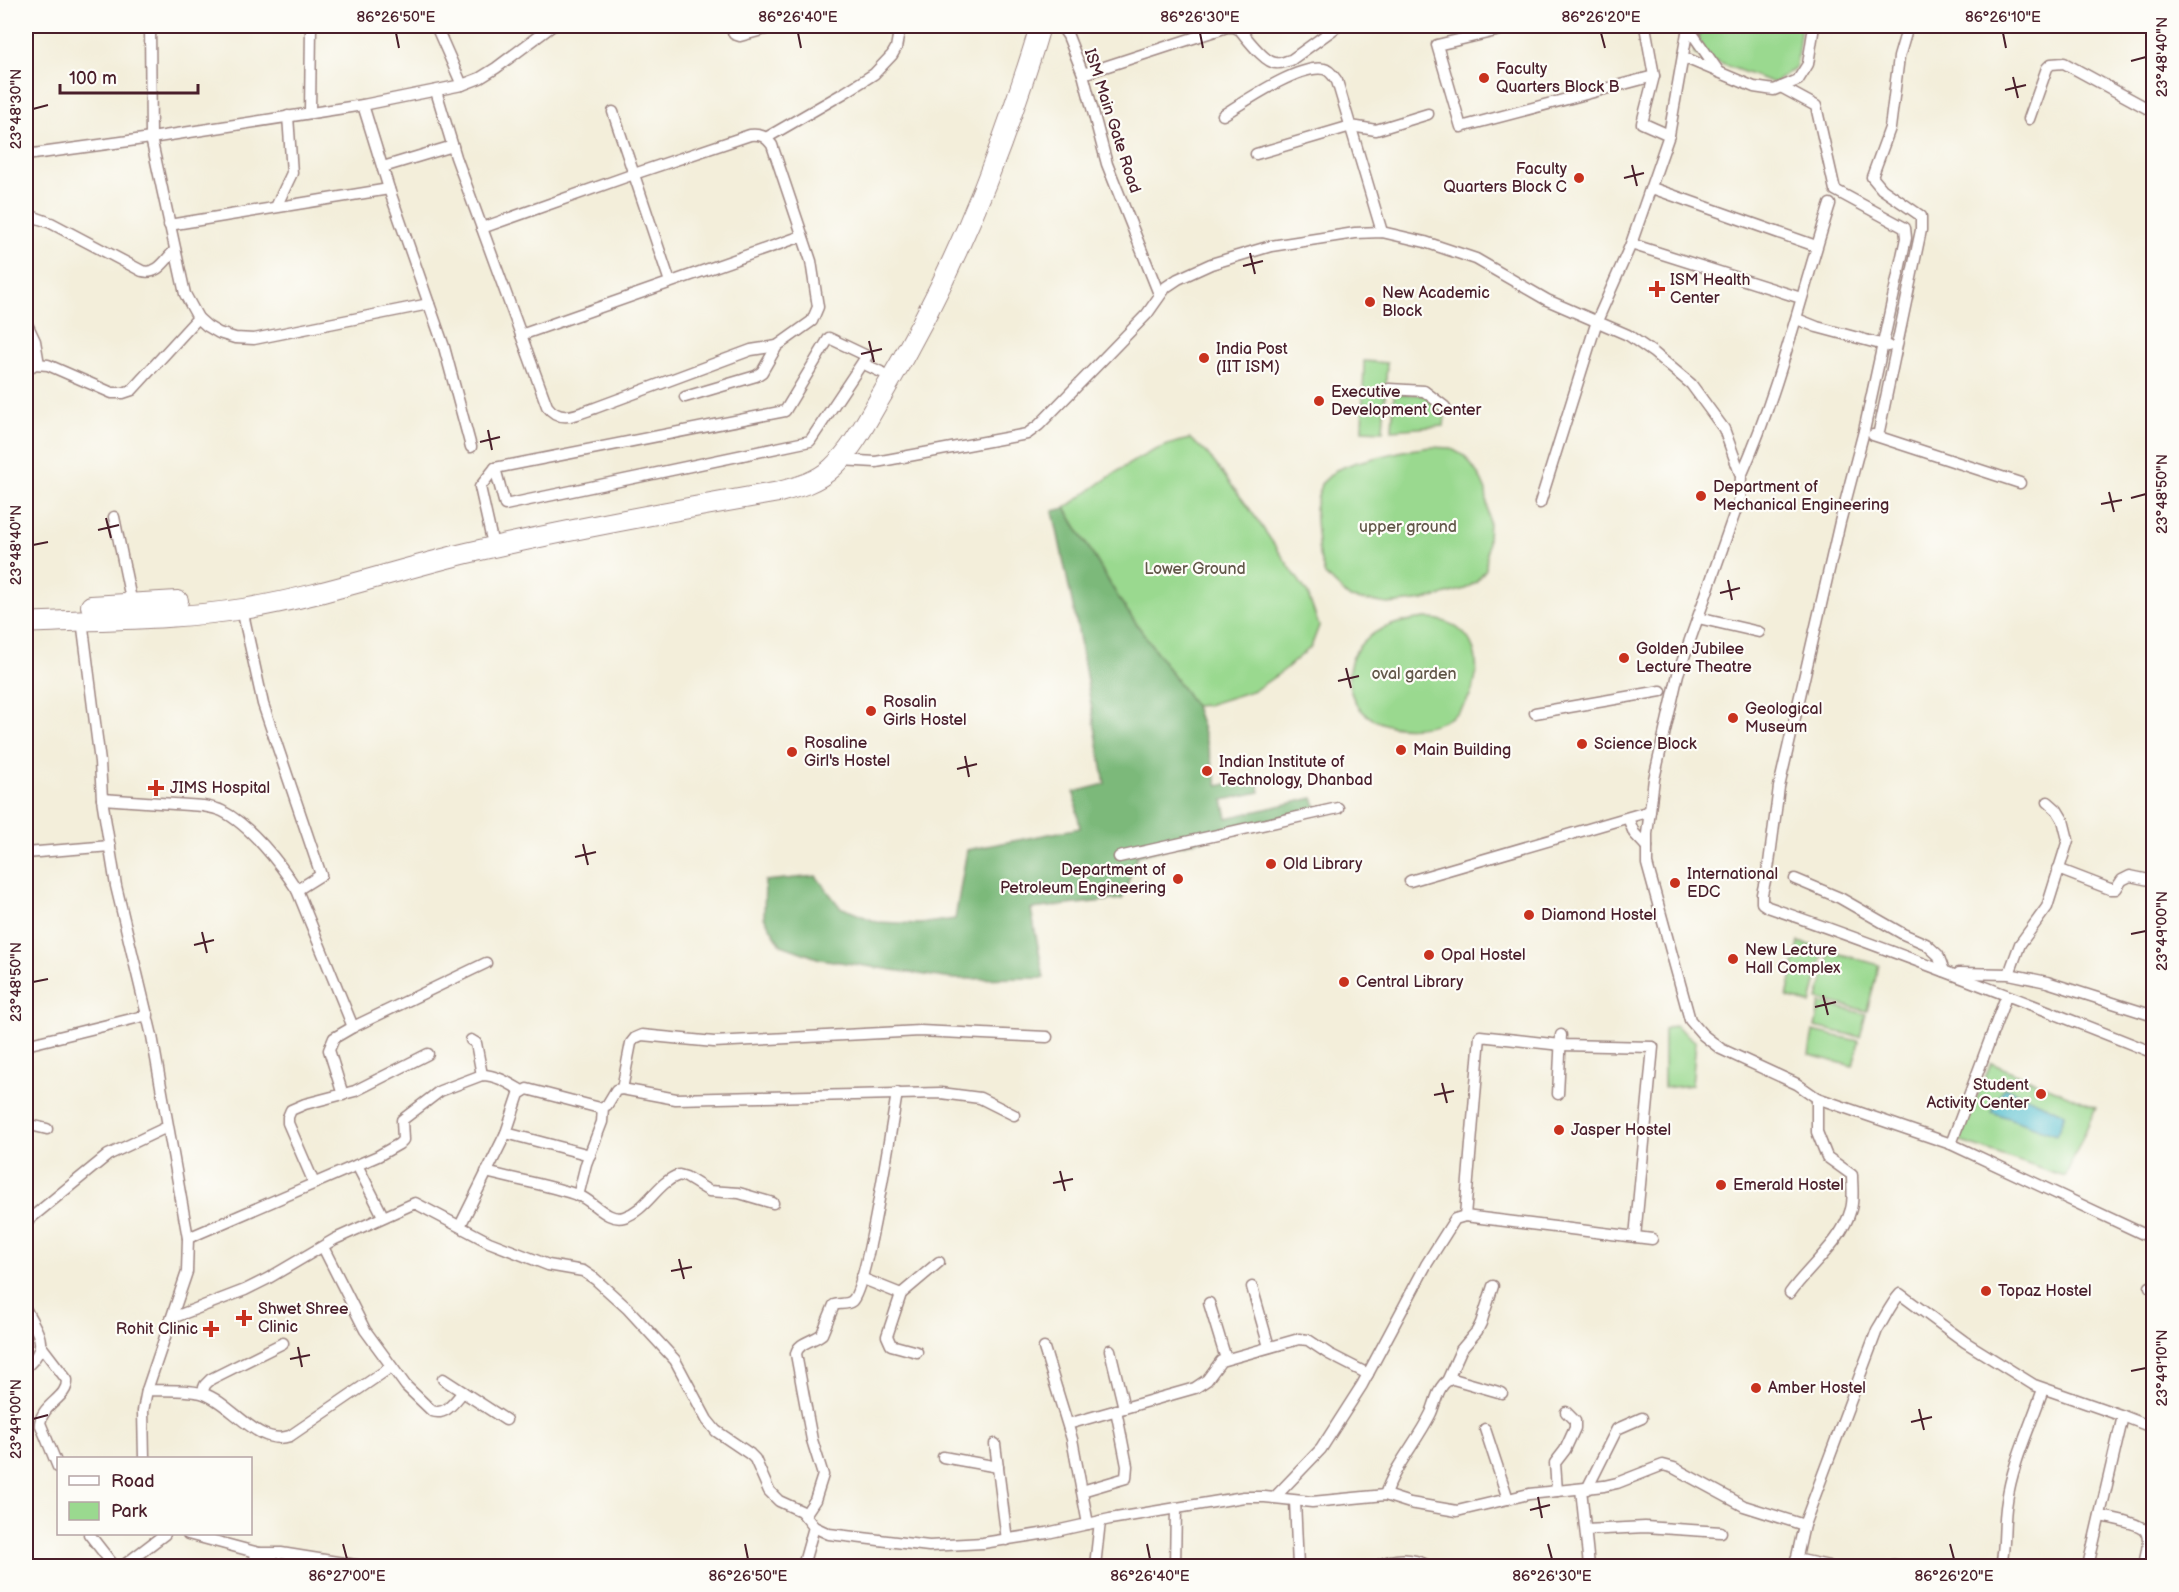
<svg xmlns="http://www.w3.org/2000/svg" width="2179" height="1592" viewBox="0 0 2179 1592" font-family="'Balsamiq Sans',sans-serif">
<rect width="100%" height="100%" fill="#fdfcf7"/>
<filter id="ink" filterUnits="userSpaceOnUse"><feTurbulence type="fractalNoise" baseFrequency=".0167" numOctaves="2"/><feDisplacementMap in="SourceGraphic" scale="12" xChannelSelector="R" yChannelSelector="G"/><feConvolveMatrix kernelMatrix="1 2 1 2 8 2 1 2 1" color-interpolation-filters="sRGB"/></filter>
<filter id="wash" filterUnits="userSpaceOnUse"><feTurbulence type="fractalNoise" baseFrequency=".008" numOctaves="4" result="noise"/><feDisplacementMap in="SourceGraphic" scale="24" xChannelSelector="R" yChannelSelector="G"/><feGaussianBlur stdDeviation="1.35" result="paint"/><feColorMatrix in="noise" values="0 0 0 0 0 0 0 0 0 0 0 0 0 0 0 0 0 1.4 0 .05"/><feComposite in="paint" operator="in"/></filter>
<g filter="url(#wash)">
<rect width="100%" height="100%" fill="#f3eeda"/>
<!-- green -->
<g fill="#9ad98f" stroke="#727c5d" stroke-width="1.5">
<path d="M1706,26H1801L1796,67L1774,83L1694,54L1701,28Z"/>
<path d="M1364,361L1387,363L1383,431L1362,430Z"/>
<path d="M1394,394L1429,395L1445,417L1444,426L1392,430Z"/>
<path d="M1190,439L1207,453L1249,508L1307,592L1319,626L1311,647L1283,671L1255,690L1207,705L1195,706L1121,602L1065,508C1103,482 1144,447 1190,439Z"/>
<path d="M1430,447L1450,448L1466,457L1480,477L1486,491L1489,522L1486,569L1476,582L1465,589L1425,600L1388,604L1350,598L1325,575L1319,555L1315,509L1321,484L1336,470L1354,463L1403,451Z"/>
<path d="M1426,618C1438,619 1451,622 1460,630C1486,650 1479,697 1454,715C1435,729 1400,731 1379,722C1346,709 1339,667 1363,642C1379,626 1405,620 1426,618Z"/>
<path d="M1799,942L1824,949L1811,1004L1787,997Z"/>
<path d="M1830,951L1879,965L1867,1011L1818,999Z"/>
<path d="M1820,1003L1866,1014L1860,1037L1815,1027Z"/>
<path d="M1675,1025L1696,1042L1692,1085L1664,1088V1029Z"/>
<path d="M1813,1031L1859,1041L1853,1066L1809,1055Z"/>
<path d="M1991,1063L2096,1107L2065,1177L1959,1141Z"/>
</g>
<!-- forest -->
<path fill="#7bb97a" stroke="#626c52" stroke-width="1.5" d="M1065,508L1121,602L1195,706L1204,733L1218,786L1257,777L1260,792L1223,800L1227,818L1313,798L1318,811L1137,856L1122,899L1031,909L1044,978L952,979L820,959L781,945L764,917L765,881L816,876L840,907L877,922L919,924L955,919L967,850L1080,828L1074,792L1105,784L1078,630L1053,511Z"/>
<!-- water -->
<path fill="#55bfd0" stroke="#506f7e" stroke-width="1.5" d="M2004,1087L2065,1114L2056,1135L1992,1112Z"/>
</g>
<g filter="url(#ink)">
<g fill="none" stroke-linecap="round" stroke-linejoin="round">
<defs>
<g id="street">
<path d="M150,26L151,138L185,294L198,318L207,326L219,333L235,338L254,339L429,304"/>
<path d="M436,26L462,85"/>
<path d="M730,26L734,34L740,36L777,26"/>
<path d="M1061,26L1068,36L1083,74L1107,164L1159,294"/>
<path d="M1517,26L1437,45L1461,127L1654,76"/>
<path d="M1645,26L1654,76L1642,123L1669,135"/>
<path d="M1687,26L1719,72"/>
<path d="M1683,57L1754,87L1774,90L1798,80L1808,64L1814,26"/>
<path d="M1083,74L1227,27H1234L1240,30C1247,38 1265,63 1276,63C1280,64 1286,61 1291,60L1338,26"/>
<path d="M1781,87L1816,106L1835,190L1905,228L1906,238L1864,431L1840,522L1779,787L1769,863L1762,894V903L1768,907C1898,952 2026,1002 2154,1053"/>
<path d="M436,91L456,157L547,406C560,424 577,414 595,408L751,350L777,346"/>
<path d="M363,105L390,192L444,347L471,447"/>
<path d="M613,112L670,282"/>
<path d="M310,113L311,26"/>
<path d="M1223,115C1244,102 1299,64 1324,69C1330,70 1334,77 1337,81L1382,232"/>
<path d="M2029,119L2047,68L2051,64L2064,63L2154,112"/>
<path d="M766,138L844,93L874,74L892,55L896,48L900,26"/>
<path d="M1256,154L1351,126L1376,130L1428,114"/>
<path d="M26,155L151,138L363,105L462,85L480,78L496,68L552,26"/>
<path d="M383,167L453,146"/>
<path d="M1652,188L1816,246"/>
<path d="M276,207L292,173L288,116"/>
<path d="M26,214L51,223L142,271C158,275 165,260 175,250"/>
<path d="M169,225L389,189"/>
<path d="M482,228L634,174L750,135C761,134 765,136 772,145L811,261L818,307L812,321L777,346L762,372L756,376L685,397"/>
<path d="M1631,244L1801,298"/>
<path d="M1797,319L1817,327L1888,346"/>
<path d="M26,322L35,341L39,364"/>
<path d="M521,335L802,236"/>
<path d="M862,363L867,356L829,338L785,411L495,468L505,505L810,441L862,363L881,372"/>
<path d="M26,370L35,364L48,365L112,393H123L132,390L198,318"/>
<path d="M1389,389L1424,391L1445,407"/>
<path d="M1873,435L2020,483"/>
<path d="M1878,436L1921,230V216L1882,189L1872,177L1890,128L1899,57L1908,26"/>
<path d="M840,460L876,462L1027,434L1039,425L1147,314L1166,287L1178,279L1211,264L1271,246L1355,233L1382,232L1425,242L1476,259L1547,300L1628,335L1654,353L1691,384L1724,429L1741,476L1740,498L1678,674L1654,779L1647,834V864L1690,1020L1703,1035L1721,1049L1797,1084L1817,1098L1951,1144L2154,1239"/>
<path d="M1741,476C1780,388 1801,295 1830,204"/>
<path d="M1540,503L1597,321L1631,244L1669,135L1688,27L1690,26"/>
<path d="M114,517L132,604"/>
<path d="M491,536L480,487L495,468"/>
<path d="M242,609L263,704L321,875L297,890"/>
<path d="M1698,618L1759,632"/>
<path d="M82,620L100,762L102,799L116,886L152,1036L188,1238L187,1272L147,1390L143,1411L144,1458"/>
<path d="M1535,713L1661,691"/>
<path d="M102,799L203,806C209,807 216,808 222,811C250,825 280,863 297,890L353,1027"/>
<path d="M1628,818L1634,833L1647,847"/>
<path d="M26,853L110,846"/>
<path d="M1119,857L1338,808"/>
<path d="M2058,869L2110,889H2116L2122,880L2130,876L2154,881"/>
<path d="M1795,879L1840,898L1903,934L1926,944L1938,955L1944,971"/>
<path d="M1410,881L1650,811"/>
<path d="M1959,973L2009,974L2047,982L2154,1016"/>
<path d="M2009,974L2020,944L2047,907L2068,840L2063,820L2057,810L2048,802"/>
<path d="M471,1040L476,1043L482,1075"/>
<path d="M26,1045L148,1015"/>
<path d="M622,1089L631,1043L635,1038L642,1035L714,1042L920,1031L1047,1037"/>
<path d="M1558,1094L1561,1035"/>
<path d="M343,1095L329,1050L334,1038L353,1027L486,963"/>
<path d="M26,1124L47,1129"/>
<path d="M506,1133L590,1155"/>
<path d="M1951,1144L2004,1002"/>
<path d="M357,1165L383,1216"/>
<path d="M486,1172C516,1180 550,1185 580,1196C594,1202 608,1222 624,1217C647,1210 657,1182 679,1175L686,1177L709,1191L739,1193L773,1203"/>
<path d="M314,1183L288,1123V1117L291,1110L305,1104L355,1091L428,1054"/>
<path d="M578,1196L586,1164L602,1122L603,1107"/>
<path d="M1465,1216L1480,1036L1561,1045L1653,1047L1635,1237"/>
<path d="M26,1222L108,1155L167,1127"/>
<path d="M460,1226L506,1133L519,1094L527,1089L600,1108L607,1105L616,1090L622,1089L676,1099L941,1093L980,1098L1014,1115"/>
<path d="M188,1238L378,1156L399,1144L403,1140L402,1120L440,1091L482,1075C497,1075 510,1084 522,1091"/>
<path d="M323,1247L365,1330L406,1386L432,1411C446,1416 454,1402 463,1392"/>
<path d="M861,1278L901,1294"/>
<path d="M1252,1287L1269,1347"/>
<path d="M2150,1287L2154,1289"/>
<path d="M1790,1293C1810,1265 1842,1242 1851,1209C1854,1199 1852,1186 1852,1175L1827,1157L1817,1132V1098"/>
<path d="M1209,1303L1226,1359"/>
<path d="M26,1310C39,1335 50,1346 26,1367"/>
<path d="M172,1318L245,1290L267,1279L335,1239L415,1203L489,1242L548,1265L583,1271L595,1279L628,1309L675,1360L707,1420L716,1431L750,1454L755,1459L769,1491L779,1501L801,1511L814,1527L829,1534L929,1546L983,1543L1047,1533L1110,1519L1244,1497H1265L1312,1502L1385,1495L1410,1503L1457,1511L1529,1494L1604,1486L1617,1483L1663,1465L1674,1468L1744,1506L1804,1525"/>
<path d="M41,1346L67,1380C68,1398 43,1403 40,1423L58,1467"/>
<path d="M1044,1348L1072,1439L1088,1524"/>
<path d="M1110,1350L1124,1408"/>
<path d="M917,1352L891,1345L887,1336L901,1294L939,1262"/>
<path d="M443,1379L506,1420"/>
<path d="M1448,1379L1461,1350L1477,1331L1481,1323L1493,1286"/>
<path d="M147,1390C163,1391 190,1389 204,1394C232,1403 257,1447 290,1436L391,1367"/>
<path d="M202,1393L205,1385L211,1379L283,1343"/>
<path d="M1068,1424L1195,1388L1207,1380L1221,1361L1299,1339L1308,1340L1329,1354L1368,1374"/>
<path d="M1485,1429L1508,1499"/>
<path d="M995,1444L1007,1540"/>
<path d="M943,1457L998,1467"/>
<path d="M1581,1489L1589,1566"/>
<path d="M1587,1489L1617,1429L1642,1418"/>
<path d="M1082,1491L1126,1478L1127,1466L1116,1410"/>
<path d="M1557,1491L1555,1463L1565,1450L1575,1428V1421L1566,1412"/>
<path d="M1385,1495C1395,1465 1417,1442 1431,1413C1436,1402 1439,1380 1453,1379L1502,1393"/>
<path d="M1274,1498L1321,1449L1362,1385L1426,1265L1455,1219L1465,1216L1652,1239"/>
<path d="M1295,1501L1298,1566"/>
<path d="M805,1515L815,1500L823,1475L812,1440L796,1354C798,1342 814,1341 822,1334L834,1305C839,1303 847,1305 852,1301C867,1289 892,1122 897,1093"/>
<path d="M2100,1516C2110,1518 2142,1523 2146,1532C2151,1540 2145,1558 2144,1566"/>
<path d="M1586,1530L1645,1527L1721,1532"/>
<path d="M89,1534L114,1566"/>
<path d="M188,1534L259,1553H281L362,1566"/>
<path d="M1796,1559L1829,1566"/>
<path d="M1893,1565L1901,1566"/>
<path d="M123,1566L165,1534"/>
<path d="M250,1566L259,1553"/>
<path d="M803,1566L814,1527"/>
<path d="M1095,1566L1100,1521"/>
<path d="M1175,1566L1176,1508"/>
<path d="M1377,1566C1395,1557 1411,1557 1429,1566"/>
<path d="M1795,1566L1804,1525L1877,1330C1885,1318 1890,1305 1900,1294L1965,1342L2034,1385L2123,1416L2154,1428"/>
<path d="M2001,1566C2006,1544 2003,1523 2007,1501C2012,1464 2031,1425 2043,1389"/>
<path d="M2088,1566L2123,1416"/>
</g>
<g id="highway">
<path d="M91,606L178,601"/>
<path d="M26,623C98,619 171,620 243,609C319,597 392,571 467,553C570,529 675,510 779,492C798,487 817,482 832,468C854,448 868,418 883,393C937,302 981,204 1015,104C1024,78 1033,52 1040,26"/>
</g>
</defs>
<!-- street casing -->
<use href="#street" stroke="#9e8682" stroke-width="13"/>
<!-- highway casing -->
<use href="#highway" stroke="#9e8682" stroke-width="22"/>
<!-- street -->
<use href="#street" stroke="#fff" stroke-width="10"/>
<!-- highway -->
<use href="#highway" stroke="#fff" stroke-width="20"/>
</g>
</g>
<!-- ticks -->
<path fill="none" stroke="#4a1f2b" stroke-width="2" d="M396,33L399,48M798,33L801,48M1200,33L1203,48M1601,33L1605,48M2003,33L2006,48M2131,61L2146,57M2013,77L2018,98M2005,90L2026,85M33,109L48,105M1632,165L1637,186M1624,178L1644,173M1250,253L1255,274M1243,266L1263,261M869,341L874,362M861,354L882,349M488,430L492,450M480,442L500,437M2109,492L2114,512M2131,498L2146,494M2101,504L2122,500M106,518L111,538M98,530L119,525M33,545L48,542M1728,580L1732,600M1720,593L1740,588M1346,668L1351,688M1338,681L1359,676M965,756L969,777M957,769L977,764M583,844L588,865M575,857L596,852M202,932L207,953M2131,934L2146,931M194,945L214,940M33,982L48,979M1823,995L1828,1015M1815,1007L1836,1002M1442,1083L1447,1103M1434,1095L1454,1091M1060,1171L1065,1191M1053,1183L1073,1179M679,1259L684,1279M671,1271L692,1267M298,1347L302,1367M290,1359L310,1355M2131,1371L2146,1368M1919,1409L1924,1430M33,1419L48,1415M1911,1422L1932,1417M1538,1497L1542,1518M1530,1510L1550,1505M343,1544L347,1559M745,1544L748,1559M1147,1544L1150,1559M1548,1544L1552,1559M1950,1544L1954,1559"/>
<!-- markers -->
<g fill="#c8321e" stroke="#fdfcf7" stroke-width="2">
<circle cx="1484" cy="78" r="6"/>
<circle cx="1579" cy="178" r="6"/>
<path d="M1654 280h6v6h6v6h-6v6h-6v-6h-6v-6h6z"/>
<circle cx="1370" cy="302" r="6"/>
<circle cx="1204" cy="358" r="6"/>
<circle cx="1319" cy="401" r="6"/>
<circle cx="1701" cy="496" r="6"/>
<circle cx="1624" cy="658" r="6"/>
<circle cx="871" cy="711" r="6"/>
<circle cx="1733" cy="718" r="6"/>
<circle cx="1582" cy="744" r="6"/>
<circle cx="1401" cy="750" r="6"/>
<circle cx="792" cy="752" r="6"/>
<circle cx="1207" cy="771" r="6"/>
<path d="M153 779h6v6h6v6h-6v6h-6v-6h-6v-6h6z"/>
<circle cx="1271" cy="864" r="6"/>
<circle cx="1178" cy="879" r="6"/>
<circle cx="1675" cy="883" r="6"/>
<circle cx="1529" cy="915" r="6"/>
<circle cx="1429" cy="955" r="6"/>
<circle cx="1733" cy="959" r="6"/>
<circle cx="1344" cy="982" r="6"/>
<circle cx="2041" cy="1094" r="6"/>
<circle cx="1559" cy="1130" r="6"/>
<circle cx="1721" cy="1185" r="6"/>
<circle cx="1986" cy="1291" r="6"/>
<path d="M241 1309h6v6h6v6h-6v6h-6v-6h-6v-6h6z"/>
<path d="M208 1320h6v6h6v6h-6v6h-6v-6h-6v-6h6z"/>
<circle cx="1756" cy="1388" r="6"/>
</g>
<g text-anchor="middle" dominant-baseline="central" stroke-width="4.5" stroke-linejoin="round" paint-order="stroke">
<!-- poi labels -->
<g font-size="16" fill="#4a1f2b" stroke="#fdfcf7" text-anchor="start">
<text x="1496" y="69">Faculty<tspan x="1496" dy="18">Quarters Block B</tspan></text>
<text x="1567" y="169" text-anchor="end">Faculty<tspan x="1567" dy="18">Quarters Block C</tspan></text>
<text x="1670" y="280">ISM Health<tspan x="1670" dy="18">Center</tspan></text>
<text x="1382" y="293">New Academic<tspan x="1382" dy="18">Block</tspan></text>
<text x="1216" y="349">India Post<tspan x="1216" dy="18">(IIT ISM)</tspan></text>
<text x="1331" y="392">Executive<tspan x="1331" dy="18">Development Center</tspan></text>
<text x="1713" y="487">Department of<tspan x="1713" dy="18">Mechanical Engineering</tspan></text>
<text x="1636" y="649">Golden Jubilee<tspan x="1636" dy="18">Lecture Theatre</tspan></text>
<text x="883" y="702">Rosalin<tspan x="883" dy="18">Girls Hostel</tspan></text>
<text x="1745" y="709">Geological<tspan x="1745" dy="18">Museum</tspan></text>
<text x="804" y="743">Rosaline<tspan x="804" dy="18">Girl's Hostel</tspan></text>
<text x="1594" y="744">Science Block</text>
<text x="1413" y="750">Main Building</text>
<text x="1219" y="762">Indian Institute of<tspan x="1219" dy="18">Technology, Dhanbad</tspan></text>
<text x="170" y="788">JIMS Hospital</text>
<text x="1283" y="864">Old Library</text>
<text x="1166" y="870" text-anchor="end">Department of<tspan x="1166" dy="18">Petroleum Engineering</tspan></text>
<text x="1687" y="874">International<tspan x="1687" dy="18">EDC</tspan></text>
<text x="1541" y="915">Diamond Hostel</text>
<text x="1745" y="950">New Lecture<tspan x="1745" dy="18">Hall Complex</tspan></text>
<text x="1441" y="955">Opal Hostel</text>
<text x="1356" y="982">Central Library</text>
<text x="2029" y="1085" text-anchor="end">Student<tspan x="2029" dy="18">Activity Center</tspan></text>
<text x="1571" y="1130">Jasper Hostel</text>
<text x="1733" y="1185">Emerald Hostel</text>
<text x="1998" y="1291">Topaz Hostel</text>
<text x="258" y="1309">Shwet Shree<tspan x="258" dy="18">Clinic</tspan></text>
<text x="198" y="1329" text-anchor="end">Rohit Clinic</text>
<text x="1768" y="1388">Amber Hostel</text>
</g>
<!-- street labels -->
<g font-size="16" fill="#4a1f2b" stroke="#fdfcf7">
<text transform="translate(1112 121) rotate(72)">ISM Main Gate Road</text>
</g>
<!-- park labels -->
<g font-size="16" fill="#625749" stroke="#fdfcf7">
<text x="1408" y="527">upper ground</text>
<text x="1195" y="569">Lower Ground</text>
<text x="1414" y="674">oval garden</text>
</g>
</g>
<!-- margin -->
<rect width="2179" height="1592" fill="none" stroke="#fdfcf7" stroke-width="66"/>
<!-- legend -->
<rect x="57" y="1457" width="195" height="78" fill="#fdfcf7" stroke="#b5a4a5" stroke-width="1.5"/>
<rect x="69" y="1476" width="30" height="9" fill="#ffffff" stroke="#b5a4a5" stroke-width="1.5"/>
<text x="111" y="1487" font-size="18" fill="#4a1f2b">Road</text>
<rect x="69" y="1502" width="30" height="18" fill="#9ad98f" stroke="#b5a4a5" stroke-width="1.5"/>
<text x="111" y="1517" font-size="18" fill="#4a1f2b">Park</text>
<!-- scale -->
<path d="M60 84v9h138v-9" fill="none" stroke="#4a1f2b" stroke-width="3"/>
<text x="69" y="84" font-size="18" fill="#4a1f2b" stroke="#fdfcf7" stroke-width="4.5" paint-order="stroke">100 m</text>
<rect x="33" y="33" width="2113" height="1526" fill="none" stroke="#4a1f2b" stroke-width="2"/>
<g font-size="15" text-anchor="middle" fill="#4a1f2b">
<text x="396" y="22">86°26'50"E</text>
<text x="798" y="22">86°26'40"E</text>
<text x="1200" y="22">86°26'30"E</text>
<text x="1601" y="22">86°26'20"E</text>
<text x="2003" y="22">86°26'10"E</text>
<text transform="translate(2162 57) rotate(-90)" y="5">23°48'40"N</text>
<text transform="translate(16 109) rotate(-90)" y="5">23°48'30"N</text>
<text transform="translate(2162 494) rotate(-90)" y="5">23°48'50"N</text>
<text transform="translate(16 545) rotate(-90)" y="5">23°48'40"N</text>
<text transform="translate(2162 931) rotate(-90)" y="5">23°49'00"N</text>
<text transform="translate(16 982) rotate(-90)" y="5">23°48'50"N</text>
<text transform="translate(2162 1368) rotate(-90)" y="5">23°49'10"N</text>
<text transform="translate(16 1419) rotate(-90)" y="5">23°49'00"N</text>
<text x="347" y="1581">86°27'00"E</text>
<text x="748" y="1581">86°26'50"E</text>
<text x="1150" y="1581">86°26'40"E</text>
<text x="1552" y="1581">86°26'30"E</text>
<text x="1954" y="1581">86°26'20"E</text>
</g>
</svg>
